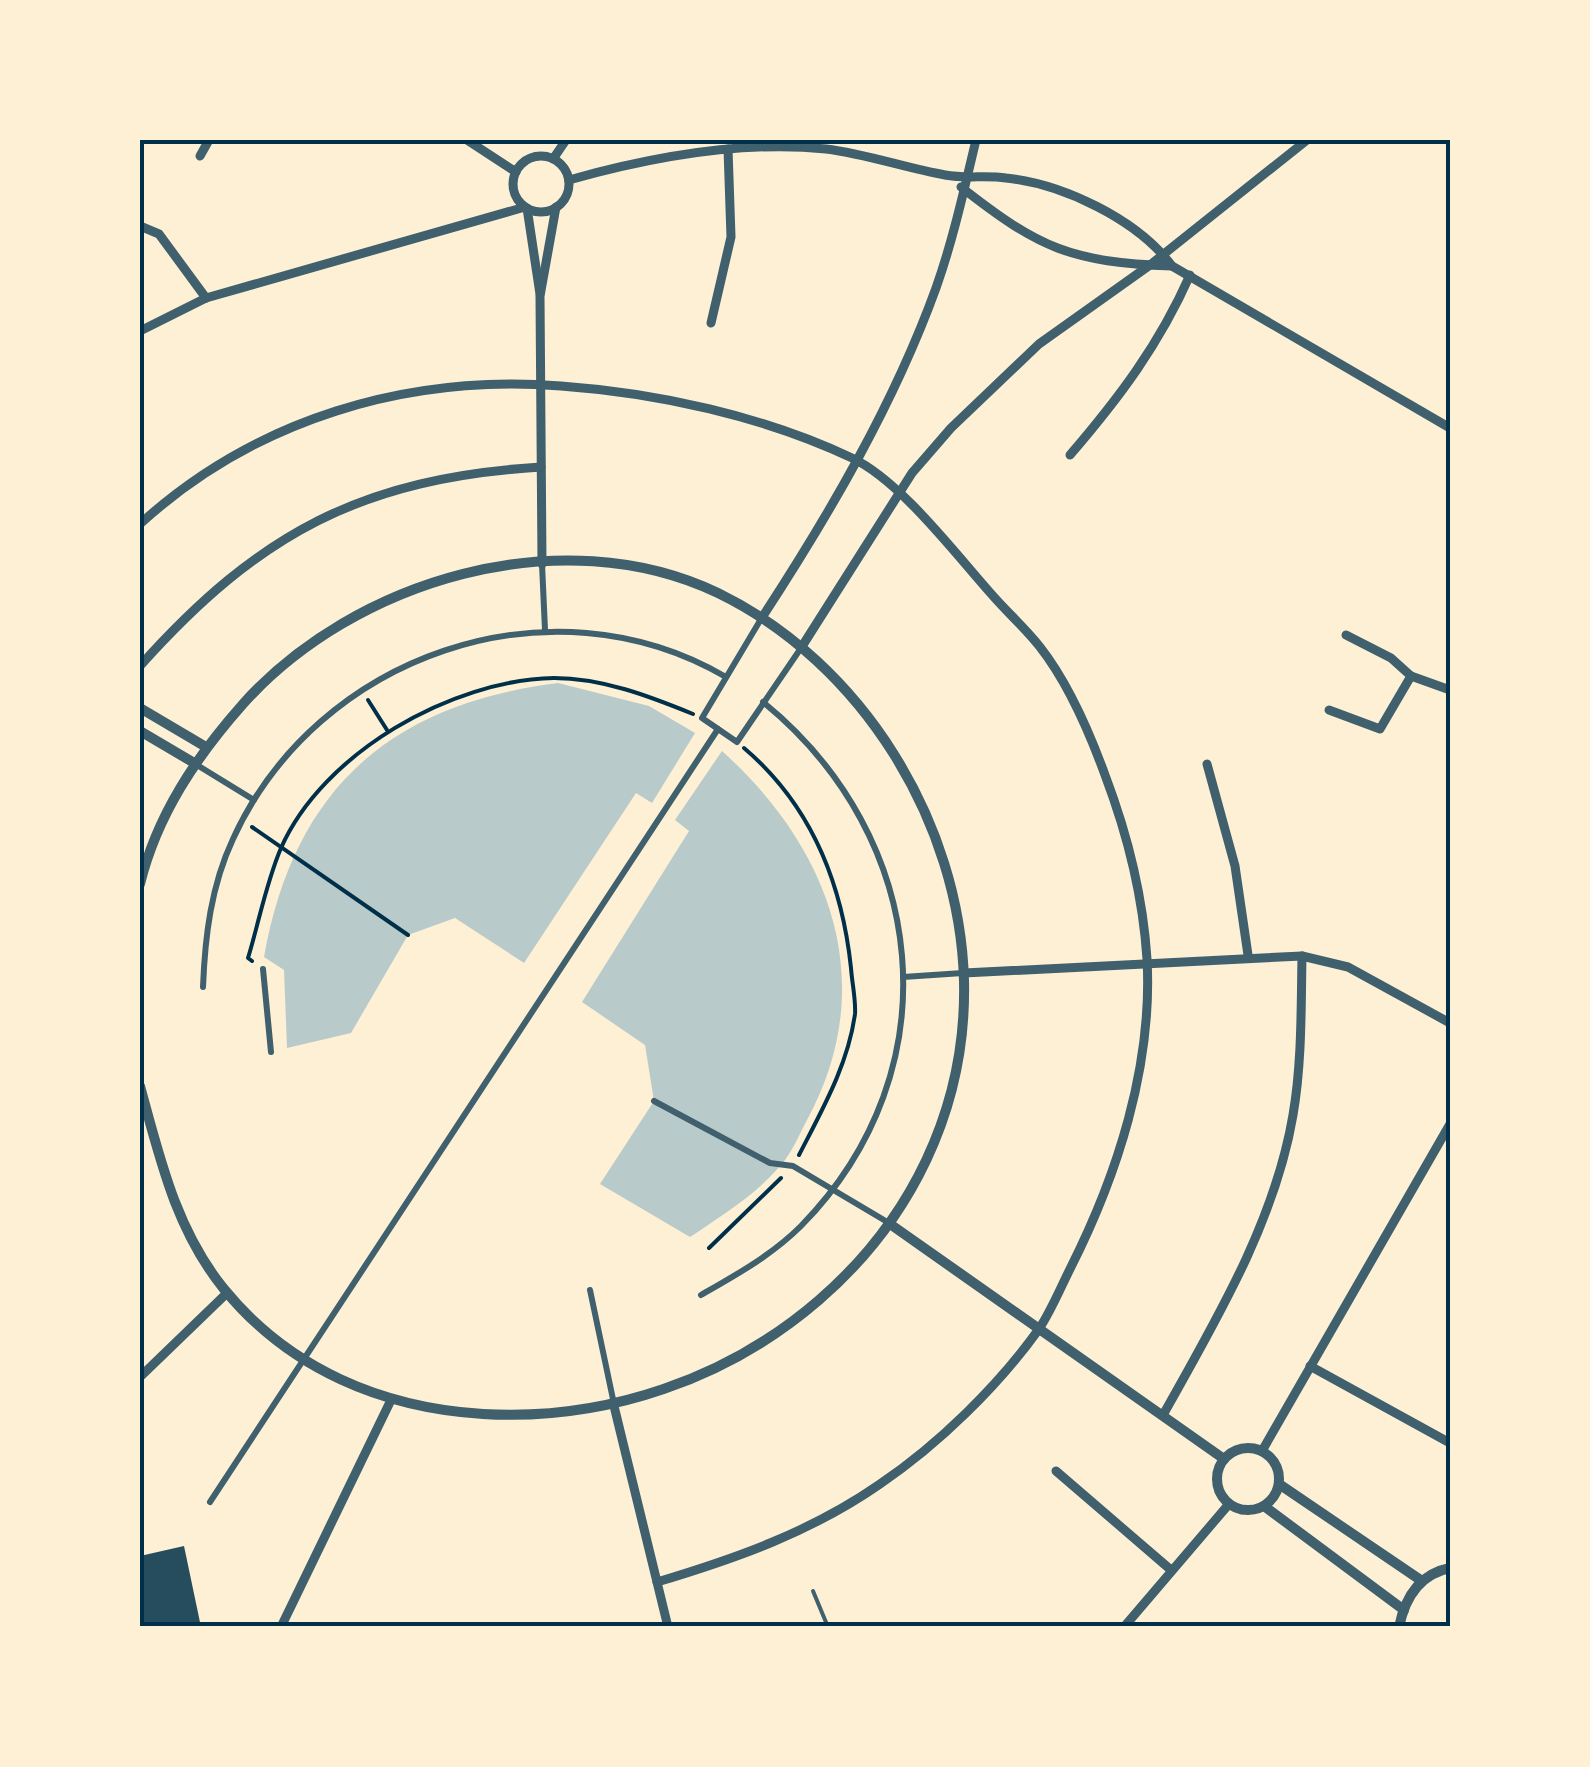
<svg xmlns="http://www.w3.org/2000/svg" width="1590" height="1767" viewBox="0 0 1590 1767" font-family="Rubik,sans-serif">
<rect width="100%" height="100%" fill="#fdf0d5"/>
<!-- green -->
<g fill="#b9caca">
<path d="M558,683L649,706L695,733L652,803L636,793L524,963L455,918L408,935L351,1033L287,1048L284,970L264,957C294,789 390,704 558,683Z"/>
<path d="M722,751C831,849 881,984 807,1120C800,1133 794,1148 785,1160C759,1193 724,1214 690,1237L600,1184L654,1101L645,1045L582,1002L689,831L675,820Z"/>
</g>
<!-- building -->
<path fill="#264d5e" d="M184,1546L201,1627H140V1556Z"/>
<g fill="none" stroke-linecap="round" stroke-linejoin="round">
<!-- path -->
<g stroke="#003049" stroke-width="4">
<path d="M368,700L387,730"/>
<path d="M744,748C811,805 842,883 851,968C852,983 856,1000 855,1014C848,1065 822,1110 799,1155"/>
<path d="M252,827L408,935"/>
<path d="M252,961L248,958C259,922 266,883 281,848C323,753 451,680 554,678C602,678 649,696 693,714"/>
<path d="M709,1248L781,1178"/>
</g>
<!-- service -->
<path stroke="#3f606c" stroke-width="4" d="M813,1591L828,1627"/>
<!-- pedestrian -->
<g stroke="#3f606c" stroke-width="6">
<path d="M542,564L545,630"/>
<path d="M761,619L702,718L737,742L801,648"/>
<path d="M197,765L254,800"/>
<path d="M263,969L271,1052"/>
<path d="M903,977L963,973"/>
<path d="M203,987C205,936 211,886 233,839C317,655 550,574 726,677"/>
<path d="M654,1101L770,1163L793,1166L889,1223"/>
<path d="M590,1290L614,1404"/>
<path d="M701,1295C736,1275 772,1255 801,1226C955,1069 929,837 763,702"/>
<path d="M210,1502L718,729"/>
</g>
<!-- minor -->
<g stroke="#3f606c" stroke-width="9">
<path d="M467,140L516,172"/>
<path d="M200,156L209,140"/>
<circle cx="541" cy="184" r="28"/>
<path d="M553,159L566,140"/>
<path d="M569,180C651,157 741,140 826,149C867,154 905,168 945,175C965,179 986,175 1006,178C1063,184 1137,219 1172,266L1450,428"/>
<path d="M961,187C1040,249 1071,262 1172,266"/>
<path d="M527,208L540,294"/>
<path d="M140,226L159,234L206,298"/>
<path d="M711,323L731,237L728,149"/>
<path d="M140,331L206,298L525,207"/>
<path d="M1070,455C1119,398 1159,345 1190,275"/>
<path d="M140,524C255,419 407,374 561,386C658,393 763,416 852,458C901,481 957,556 994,597C1009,614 1026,629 1040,647C1069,684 1089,731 1105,775C1127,833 1143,897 1147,959C1153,1066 1117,1176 1070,1269C1060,1289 1051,1311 1039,1329C998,1386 939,1444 880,1484C811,1532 737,1558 657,1582"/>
<path d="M542,564L540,296L556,207"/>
<path d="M761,619C829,515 894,404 936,288C953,240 964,190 976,140"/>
<path d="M801,648L912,473L951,428L1039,344L1150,265L1307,140"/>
<path d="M140,666C259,533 362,478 541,467"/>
<path d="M1411,676L1450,690"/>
<path d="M1329,710L1380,729L1411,676L1391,658L1346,635"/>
<path d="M1207,764L1235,866L1248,955"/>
<path d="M964,973L1302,956L1348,967L1450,1023"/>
<path d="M1310,1366L1450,1443"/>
<path d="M140,1377L227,1293"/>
<path d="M614,1406L668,1627"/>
<path d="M1163,1415C1215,1322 1275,1222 1293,1115C1302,1063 1301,1008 1302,956"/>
<path d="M1262,1451L1450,1124"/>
<path d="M1056,1471L1171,1570"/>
<path d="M281,1627L391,1400"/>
<path d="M1124,1627L1229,1504"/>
</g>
<!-- tertiary -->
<g stroke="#3f606c" stroke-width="10">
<path d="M140,708L206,747"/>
<path d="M140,731L196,764"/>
<path d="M140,884C157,815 196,757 243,704C354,580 561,518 718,593C862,663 960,822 964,981C970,1240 731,1429 483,1414C383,1408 289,1369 224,1289C176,1230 160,1159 140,1086"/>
<path d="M890,1224L1224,1459"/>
<circle cx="1248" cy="1479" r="31"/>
<path d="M1279,1484L1422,1581"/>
<path d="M1264,1506L1404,1610"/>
<path d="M1399,1627C1405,1598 1419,1574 1450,1568"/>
</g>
</g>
<!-- border -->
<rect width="1590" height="1767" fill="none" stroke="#fdf0d5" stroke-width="285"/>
<rect x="142" y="142" width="1306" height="1482" fill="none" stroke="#003049" stroke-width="4"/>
</svg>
